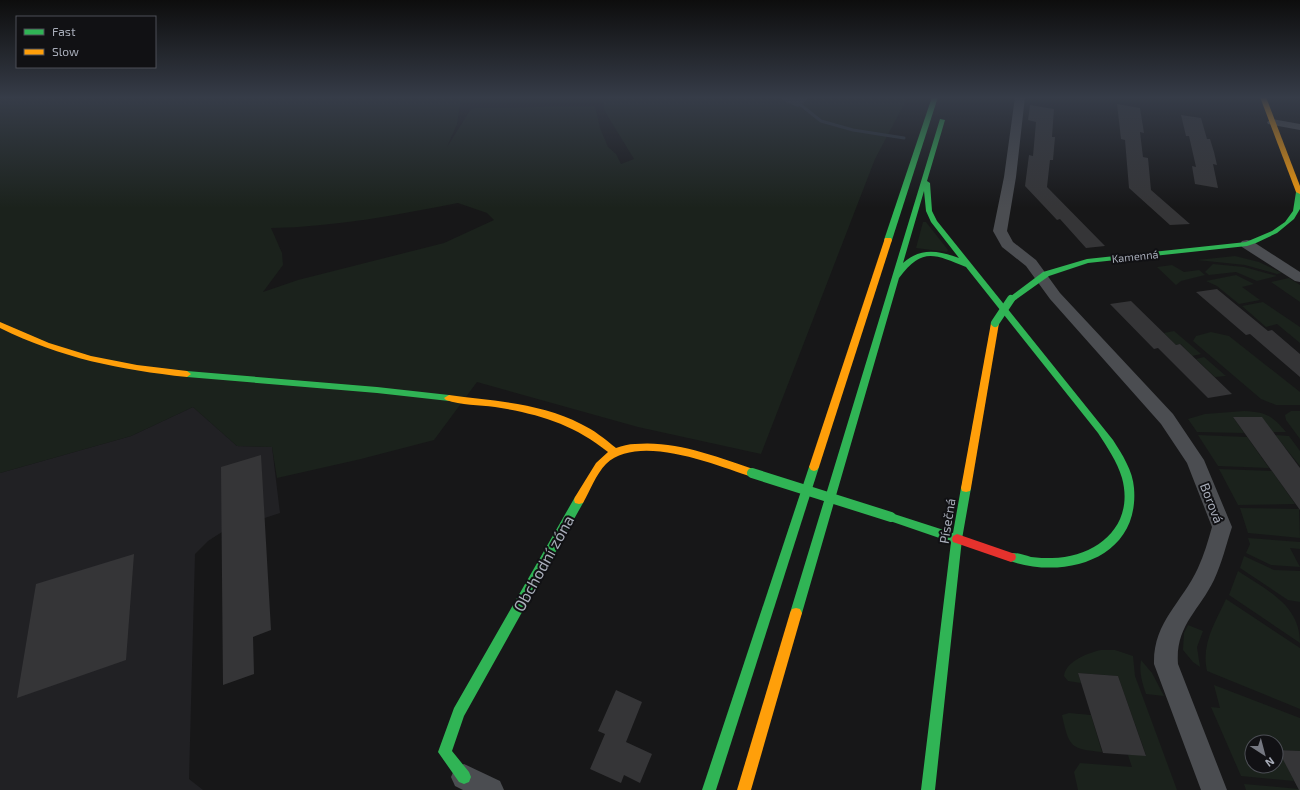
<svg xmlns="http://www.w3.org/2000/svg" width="1300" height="790" viewBox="0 0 1300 790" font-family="'Exo 2',sans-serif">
<rect width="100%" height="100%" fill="#171718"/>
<!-- built -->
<path fill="#212124" d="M193,407L237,446L272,447L280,513L222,532L208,541L195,554L189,779L203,790H0V473L131,436Z"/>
<!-- green -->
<g fill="#1b221c" fill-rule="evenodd">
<path d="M0,97H461L457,124L447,147L471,109L476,108L595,106L600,128L608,147L616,154L621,164L634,159L604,110V97H780L786,102L808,100L810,97H908L875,159L761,454L638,427L477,382L434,440L361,459L277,478L272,447L237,446L193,407L131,436L0,473ZM458,203L487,213L494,220L444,243L298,280L263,292L283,265L282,253L271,228C335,227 396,215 458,203Z"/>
<path d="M923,222H926L948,250L947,252L916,248Z"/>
<path d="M1235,256L1259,262L1282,273L1277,274L1245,265L1197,260Z"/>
<path d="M1213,264L1244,267L1277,276L1257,281L1236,272L1209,275L1205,272Z"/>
<path d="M1172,265L1184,272L1199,270L1205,275L1181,281L1176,285L1157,267Z"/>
<path d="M1236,275L1254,284L1242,287L1260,300L1239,304L1217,286L1206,281Z"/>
<path d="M1289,278L1300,285V302L1271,282Z"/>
<path d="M1263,302L1300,327V343L1277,324L1266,327L1242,306Z"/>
<path d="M1174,331L1201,354L1192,356L1181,344L1176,345L1164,333Z"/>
<path d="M1211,332L1229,336L1295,388L1300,392V405H1276L1261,399L1193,341L1196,336Z"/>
<path d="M1204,357L1226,376L1215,377L1196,359Z"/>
<path d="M1244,411C1265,412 1272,415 1286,432H1273L1233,417L1244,433L1197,432L1188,419L1205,414Z"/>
<path d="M1291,411H1300V439L1286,420L1285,415Z"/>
<path d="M1198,435L1247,437L1269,468L1218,466Z"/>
<path d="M1275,435L1289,436L1300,451V466Z"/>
<path d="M1219,469L1272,471L1295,504L1238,505Z"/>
<path d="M1240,508L1299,509L1300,538L1248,533Z"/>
<path d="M1248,538L1300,542V549L1290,548L1300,567L1271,565L1246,553L1250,544Z"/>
<path d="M1244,556L1274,570L1300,571V602L1288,600L1240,568Z"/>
<path d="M1238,571C1266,590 1300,604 1300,643L1229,595Z"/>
<path d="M1226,599L1300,648V709L1207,671C1201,644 1215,623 1226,599Z"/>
<path d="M1188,625L1203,631L1197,647L1200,667L1193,662L1183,650L1184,633Z"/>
<path d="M1101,650H1115L1133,656L1135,676L1177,790H1078L1074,772L1080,763L1132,767L1128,755H1146L1118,676L1078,673L1081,683L1068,681L1064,676C1066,661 1088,653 1101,650Z"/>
<path d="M1141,660L1152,673L1164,696L1146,694C1142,682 1139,673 1141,660Z"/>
<path d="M1214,685L1300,718V751L1279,750L1294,781L1241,776L1211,707L1220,708ZM1252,742H1276V766H1252Z"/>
<path d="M1069,713L1091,715L1102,752C1070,749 1069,747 1062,715Z"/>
<path d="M1244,784L1299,789V790H1246Z"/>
</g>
<!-- water -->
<path fill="#2a323a" d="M780,97H810L798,107L786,102Z"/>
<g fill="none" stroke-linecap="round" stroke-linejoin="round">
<!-- stream -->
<path stroke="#2a323a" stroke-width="3" d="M797,102L821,121L853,130L904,138"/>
</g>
<!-- building -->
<g fill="#353537">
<path d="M1117,104L1140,108L1144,133L1140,132L1143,157L1148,158L1151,190L1190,224L1170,225L1129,188L1125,140L1121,139Z"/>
<path d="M1030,105L1054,109L1052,137H1055L1053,160H1050L1047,187L1105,246L1086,248L1060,219L1057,220L1025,186L1029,155L1033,156L1036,122L1028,120Z"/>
<path d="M1181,115L1201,118L1207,139H1210L1214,152L1217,165L1213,164L1218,188L1195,184L1192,166L1196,167L1189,136H1186Z"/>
<path d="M1217,289L1268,331L1272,330L1300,354V377L1250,334L1246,335L1196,292Z"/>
<path d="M1131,301L1176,345L1180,344L1232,394L1208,398L1158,348L1154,349L1110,304Z"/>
<path d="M1233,417H1262L1300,468V510Z"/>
<path d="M261,455L271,630L253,637L254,674L223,685L221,467Z"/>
<path d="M134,554L126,660L17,698L36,584Z"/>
<path d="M1078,673L1118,676L1146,756L1103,753Z"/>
<path d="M616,690L642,702L626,742L652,754L640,783L624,775L621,783L590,769L605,734L598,731Z"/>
<path d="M1278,750L1300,751V790H1299Z"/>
</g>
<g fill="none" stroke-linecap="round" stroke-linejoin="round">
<!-- street -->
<g fill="#4b4d51" fill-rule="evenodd">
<path d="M1015,97H1025L1016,177L1007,231L1013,242L1036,260L1060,293L1173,414L1204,460L1232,527C1226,545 1222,563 1214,580C1199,611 1175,626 1178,664L1227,790H1201L1154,664C1153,622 1182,603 1198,568C1204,555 1208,541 1212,527L1187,463L1161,424L1050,299L1026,266L1002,247L993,231L1004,177Z"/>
<path d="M1272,119L1300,124V130L1268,124L1267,122Z"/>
<path d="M1247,240L1252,241L1300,272V282L1295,281L1242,247L1240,244L1242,241Z"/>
<path d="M464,764L500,781L504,790H463L455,786L451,777L455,768Z"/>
</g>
<!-- fast -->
<g fill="#30b455" fill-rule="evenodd">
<path d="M932,97H938L892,240L891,242H885L884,240Z"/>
<path d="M940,119L945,120L927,181L930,183L932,211L937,221L1113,440C1122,454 1133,471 1134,488C1140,559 1064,581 1007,560L1006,557L1007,554C1015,551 1023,555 1031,557C1038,558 1045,558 1052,558C1097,557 1135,526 1122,478C1117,461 1107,447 1098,433L966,267C934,254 922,247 899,278L802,613L800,617L796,618L792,617L790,613ZM924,191L926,211L931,222L959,258C939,251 921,247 903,263Z"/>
<path d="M1300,190V209L1294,219L1277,233L1256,243L1247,246L1088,263L1049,276L1014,301H1008L1007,299L1043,272L1087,259L1246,242L1272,231L1285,222L1293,211L1296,192Z"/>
<path d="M187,371L377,387L449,395L454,398L449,401L377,393L187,377L183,374Z"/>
<path d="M814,463L817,464L819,467L716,790H702L809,467L811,464Z"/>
<path d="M966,484L970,485L971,488L962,539L935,790H921L951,542L887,520L886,517L887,514L891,513L953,533L961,488L962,485Z"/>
<path d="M579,496L583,497L584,500L583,503L464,716L452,751L469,772L471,777L469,782L464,784L459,782L438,752L454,708L575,497Z"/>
</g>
<!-- slow -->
<g fill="#ff9f0a" fill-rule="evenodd">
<path d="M1260,97H1266L1300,186V194L1296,192Z"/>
<path d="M885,238H891L892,240L819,467L817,470L814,471L811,470L809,467Z"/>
<path d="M995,320L999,323L971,488L970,491L966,492L962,491L961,488L991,323Z"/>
<path d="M0,322L49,343L91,356L137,365L187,371L191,374L187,377C120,370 61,358 0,328Z"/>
<path d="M449,395C493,401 541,403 581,424C594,430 605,439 616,448C622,446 629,444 635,444C675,440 718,457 756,470L757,473L756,476L752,477C715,465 639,433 606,464C596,474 590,491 583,503L579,504L575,503L574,500L575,497L596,463L608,452C573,424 539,414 495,407C479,405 461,405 446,400L444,398Z"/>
<path d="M796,608L800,609L802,613L751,790H737L790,613L792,609Z"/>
</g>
<!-- jam -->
<path fill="#e5322d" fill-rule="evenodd" d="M957,534L1015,554L1016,557L1015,560L1011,562L953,542L952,539L953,536Z"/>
<!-- fast-bridge-far1 -->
<path stroke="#30b455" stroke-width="8" d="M995,323L1011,299"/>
<!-- fast-bridge -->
<path stroke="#30b455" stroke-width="10" d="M752,473L891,517"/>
</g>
<!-- sky -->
<linearGradient id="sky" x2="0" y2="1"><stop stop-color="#0d0d0d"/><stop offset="0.47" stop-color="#363c48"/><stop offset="1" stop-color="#363c48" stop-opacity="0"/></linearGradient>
<rect width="1300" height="208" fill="url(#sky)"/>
<g text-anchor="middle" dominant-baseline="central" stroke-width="4" stroke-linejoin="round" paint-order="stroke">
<!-- far-street labels -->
<g font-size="11" fill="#a8adb9" stroke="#111114">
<text transform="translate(1135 256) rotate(-6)">Kamenná</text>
</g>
<!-- street labels -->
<g font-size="13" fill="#a8adb9" stroke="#111114">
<text transform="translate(1212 503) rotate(69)">Borová</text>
<text transform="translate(947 521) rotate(-81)">Písečná</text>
</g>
<!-- near-street labels -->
<g font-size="16" fill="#a8adb9" stroke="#111114">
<text transform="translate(543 563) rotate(-61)">Obchodní zóna</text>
</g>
</g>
<!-- legend -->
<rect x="16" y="16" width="140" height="52" fill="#111114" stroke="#4d4f56"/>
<rect x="24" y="29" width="20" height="6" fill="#30b455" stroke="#4d4f56"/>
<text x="52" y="36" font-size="12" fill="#a8adb9">Fast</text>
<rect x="24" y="49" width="20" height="6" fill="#ff9f0a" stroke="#4d4f56"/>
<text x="52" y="56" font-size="12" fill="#a8adb9">Slow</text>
<!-- north arrow -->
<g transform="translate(1264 754) rotate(144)"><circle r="19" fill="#111114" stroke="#4d4f56"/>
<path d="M0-3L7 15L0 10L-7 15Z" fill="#757881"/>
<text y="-6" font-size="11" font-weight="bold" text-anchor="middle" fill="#a8adb9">N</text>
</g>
</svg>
